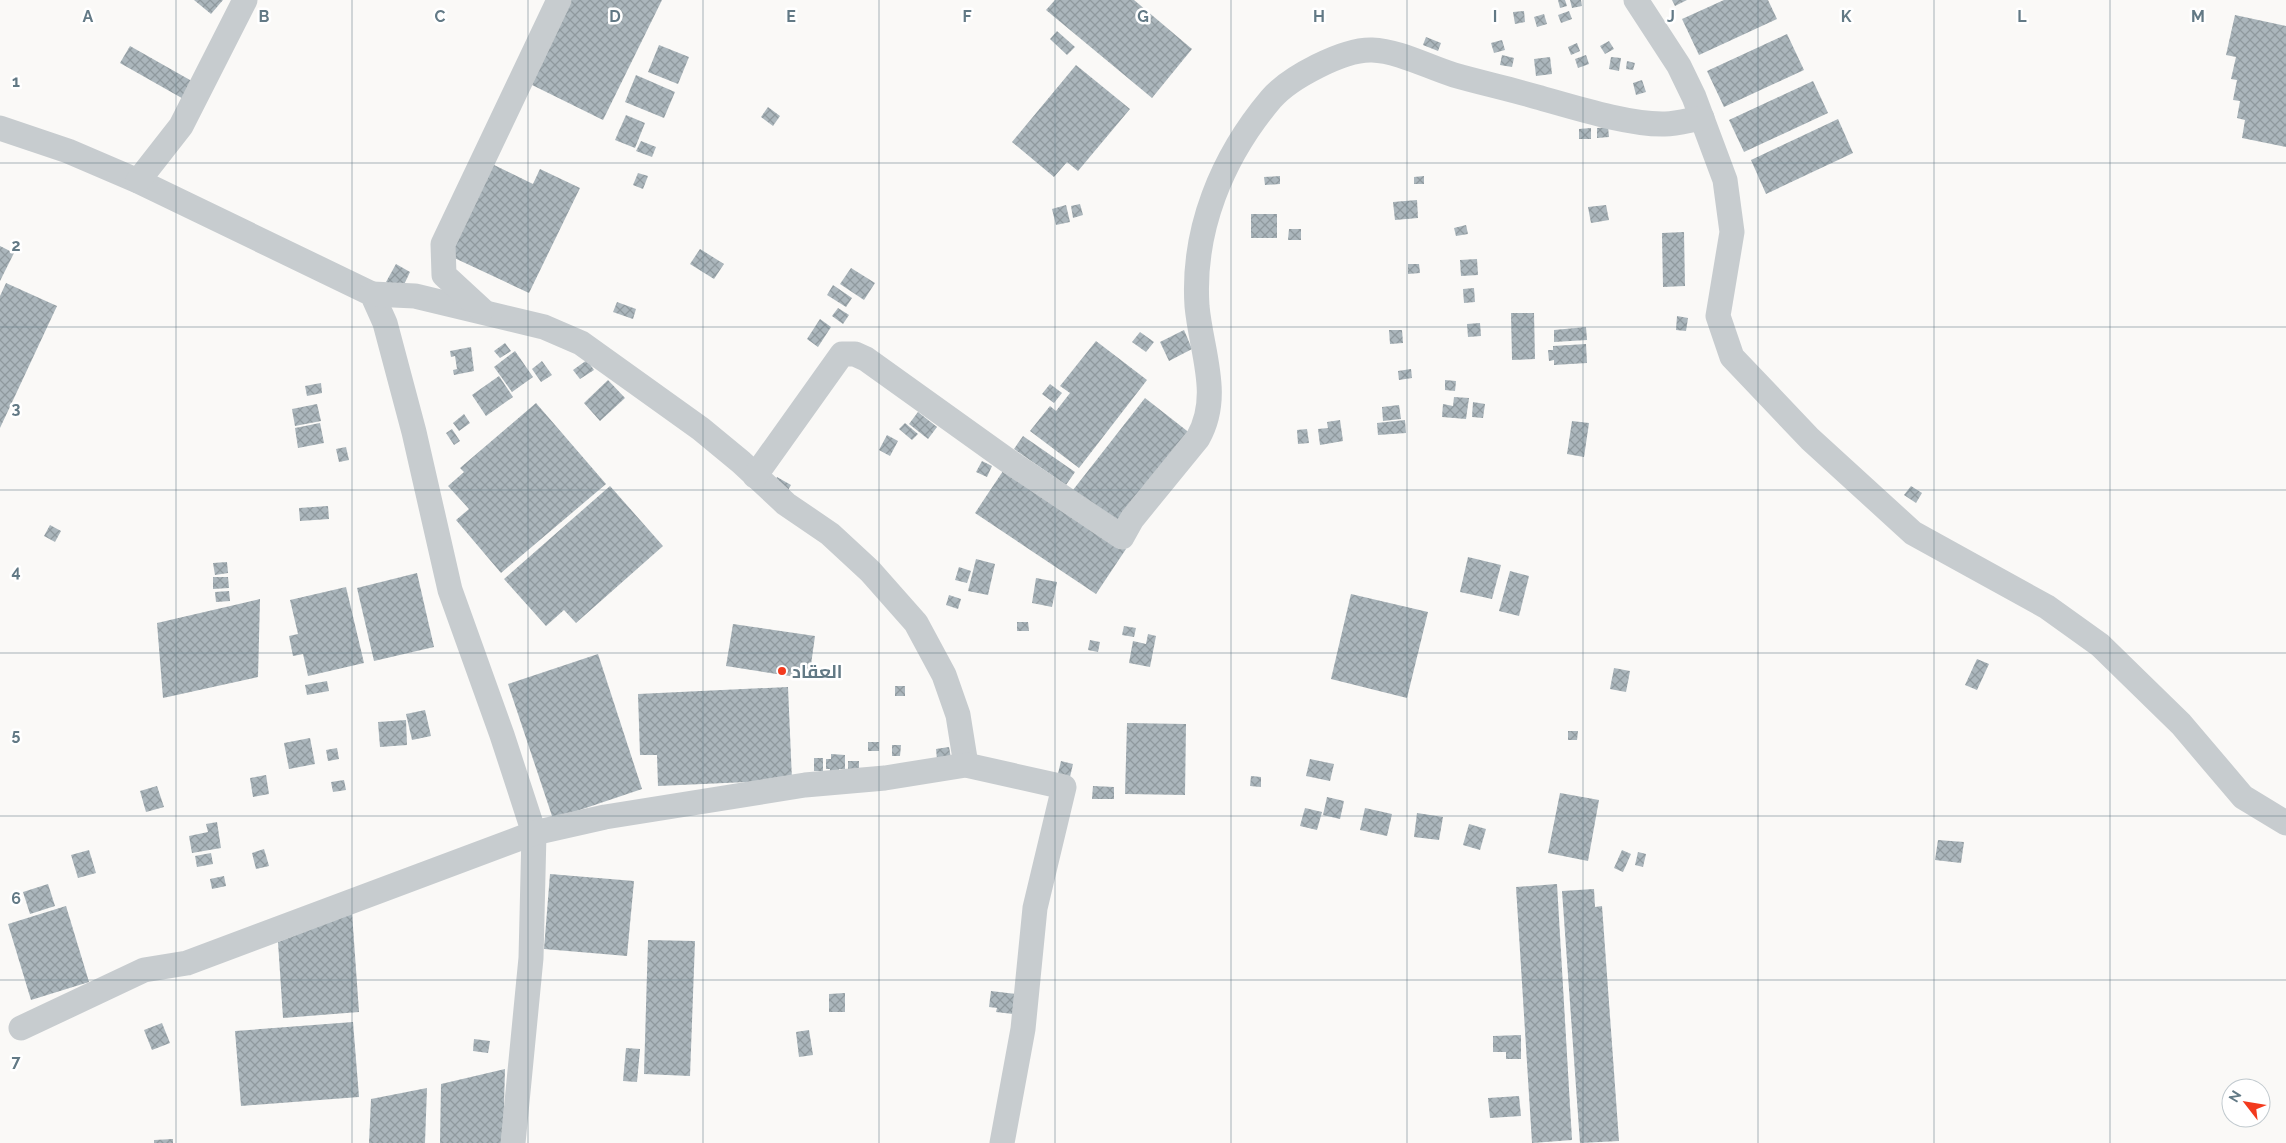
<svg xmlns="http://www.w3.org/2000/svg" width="2286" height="1143" viewBox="0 0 2286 1143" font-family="Raleway,Cairo,sans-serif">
<defs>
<pattern id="building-cross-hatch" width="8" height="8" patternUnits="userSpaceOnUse" patternTransform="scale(1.25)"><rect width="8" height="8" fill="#abb6bc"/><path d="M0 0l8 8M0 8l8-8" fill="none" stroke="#8f999e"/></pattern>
</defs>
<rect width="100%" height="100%" fill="#faf9f7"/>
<!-- building -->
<g fill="url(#building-cross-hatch)">
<path d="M194,0H223L211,14Z"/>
<path d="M569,0H662L603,120L528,83Z"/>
<path d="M1055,0H1134L1192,49L1152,98L1046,10Z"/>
<path d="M1558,0H1565L1567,6L1560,8Z"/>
<path d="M1570,0H1581L1582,6L1572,8Z"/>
<path d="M1672,0H1687L1675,6Z"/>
<path d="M1724,0H1768L1777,19L1699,55L1682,19Z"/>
<path d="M1524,11L1525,22L1515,24L1513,12Z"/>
<path d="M1569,11L1572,19L1561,23L1558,15Z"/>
<path d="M1544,14L1547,24L1537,27L1534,17Z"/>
<path d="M2235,15L2286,26V147L2242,138L2245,120L2237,118L2240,101L2233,100L2237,80L2231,79L2236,57L2226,55Z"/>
<path d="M1057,31L1075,47L1067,55L1050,39Z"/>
<path d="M1787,34L1804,70L1724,107L1707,71Z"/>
<path d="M1426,37L1441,43L1438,51L1423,45Z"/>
<path d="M1502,40L1505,50L1494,53L1491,43Z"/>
<path d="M1609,41L1614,49L1605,54L1600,46Z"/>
<path d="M1577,43L1580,51L1571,55L1568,47Z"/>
<path d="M659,45L689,57L678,84L648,72Z"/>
<path d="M130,46L197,84L187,101L120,63Z"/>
<path d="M1502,55L1514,58L1512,67L1500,65Z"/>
<path d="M1586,55L1589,64L1578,68L1575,59Z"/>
<path d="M1550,57L1552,74L1536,76L1534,59Z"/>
<path d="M1611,57L1621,58L1619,71L1609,69Z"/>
<path d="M1627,61L1635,63L1633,70L1626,69Z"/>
<path d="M1076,65L1130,109L1078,171L1067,162L1054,177L1012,142Z"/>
<path d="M636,75L675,92L664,118L625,102Z"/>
<path d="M1642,80L1646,92L1636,95L1633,83Z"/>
<path d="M1813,81L1828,113L1744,152L1729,120Z"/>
<path d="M768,107L780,116L773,126L761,117Z"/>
<path d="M626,115L645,123L635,148L615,140Z"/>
<path d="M1838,119L1853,153L1766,194L1751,160Z"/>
<path d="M1608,127L1609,137L1597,138V128Z"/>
<path d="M1591,128V139H1579V129Z"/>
<path d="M641,141L656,147L652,157L636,151Z"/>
<path d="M492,164L533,184L540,169L580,188L529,293L448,255Z"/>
<path d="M638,173L648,176L643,189L633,185Z"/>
<path d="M1280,176V184L1265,185L1264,177Z"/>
<path d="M1424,176V184H1414V177Z"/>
<path d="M1417,200L1418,218L1395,220L1393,202Z"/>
<path d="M1080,204L1083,215L1073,218L1071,206Z"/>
<path d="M1066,205L1070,222L1056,225L1052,209Z"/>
<path d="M1606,205L1609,220L1591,223L1588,207Z"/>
<rect x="1251" y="214" width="26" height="24"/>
<path d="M1466,225L1468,234L1456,236L1454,228Z"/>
<path d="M1289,229H1301V240H1288Z"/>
<path d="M1684,232L1685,286L1663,287L1662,233Z"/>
<path d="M0,246L14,253L0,281Z"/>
<path d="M700,249L724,264L714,279L690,264Z"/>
<path d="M1477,259L1478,275L1461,276L1460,260Z"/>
<path d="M396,264L410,272L401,291L386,282Z"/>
<path d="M1408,264H1419L1420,273L1408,274Z"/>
<path d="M851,268L875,283L864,300L840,284Z"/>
<path d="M6,283L57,306L0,428V296Z"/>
<path d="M833,285L852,298L846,307L827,295Z"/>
<path d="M1474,288L1475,302L1464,303L1463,289Z"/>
<path d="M617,302L636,309L633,319L613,312Z"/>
<path d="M838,308L849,315L843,324L832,316Z"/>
<path d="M1511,313H1534L1535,359L1512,360Z"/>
<path d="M1677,316L1688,318L1686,331L1676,330Z"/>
<path d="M820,319L831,327L818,347L807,339Z"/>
<path d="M1480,323L1481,336L1468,337L1467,324Z"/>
<path d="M1586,327L1587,340L1554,342V330Z"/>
<path d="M1184,330L1192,349L1169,361L1160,342Z"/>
<path d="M1389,330H1402L1403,343L1390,344Z"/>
<path d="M1140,332L1154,342L1146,352L1132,342Z"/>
<path d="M1096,341L1147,380L1079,468L1030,431L1050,406L1056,411L1070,393L1060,386Z"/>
<path d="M505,343L511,351L500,358L494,351Z"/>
<path d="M1586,344L1587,363L1554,365V360L1549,361L1548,350H1553V346Z"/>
<path d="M471,347L474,371L454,375L453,370L457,369L455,356L451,357L450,351Z"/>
<path d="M515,351L533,377L512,392L494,367Z"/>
<path d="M587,360L594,370L580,379L573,370Z"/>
<path d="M542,361L552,375L541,382L532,369Z"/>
<path d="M1411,369L1412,378L1399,380L1398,371Z"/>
<path d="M499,376L513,397L486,416L472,395Z"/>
<path d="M608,380L625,398L600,421L584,403Z"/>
<path d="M1445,380L1456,381L1455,391L1445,390Z"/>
<path d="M321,383L322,393L307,396L305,386Z"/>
<path d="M1050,384L1062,393L1054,403L1042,394Z"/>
<path d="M1454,397L1469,398L1466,419L1442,417L1443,404L1453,406Z"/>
<path d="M1145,398L1191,434L1119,526L1073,490Z"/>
<path d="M1473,402L1485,404L1483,418L1472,417Z"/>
<path d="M536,403L606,484L501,573L456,520L469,509L448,486L464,472L460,468Z"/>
<path d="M317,404L321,421L295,426L292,409Z"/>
<path d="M1399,405L1401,419L1383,421L1382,407Z"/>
<path d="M918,412L937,427L928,439L909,424Z"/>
<path d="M464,414L470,423L459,431L453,423Z"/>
<path d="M1340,420L1343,441L1320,445L1318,429L1328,428L1327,422Z"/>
<path d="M1405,420L1406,433L1378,435L1377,423Z"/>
<path d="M1572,421L1589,423L1584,457L1567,454Z"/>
<path d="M320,423L324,443L298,448L295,428Z"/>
<path d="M905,423L918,434L912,440L899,429Z"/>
<path d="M452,429L460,441L454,445L446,433Z"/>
<path d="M1307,429L1309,443L1298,444L1297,430Z"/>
<path d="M887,435L898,441L890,456L879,450Z"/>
<path d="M1023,436L1075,472L1066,485L1014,449Z"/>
<path d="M346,447L349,460L339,462L336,449Z"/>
<path d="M982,461L992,466L987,477L976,472Z"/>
<path d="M1005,468L1126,549L1096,594L975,513Z"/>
<path d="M777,477L791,485L786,494L772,486Z"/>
<path d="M610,486L663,546L576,623L564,610L546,626L504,579Z"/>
<path d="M1911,486L1922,493L1916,503L1904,495Z"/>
<path d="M328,506L329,519L300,521L299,508Z"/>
<path d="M50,525L61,531L55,542L44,536Z"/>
<path d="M1468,557L1501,565L1492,599L1460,592Z"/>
<path d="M976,559L995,564L988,595L968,591Z"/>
<path d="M227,562L228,573L215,575L213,563Z"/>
<path d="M959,567L971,571L967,583L955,580Z"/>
<path d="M1510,571L1529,576L1519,616L1499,611Z"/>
<path d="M417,573L434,647L374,661L357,588Z"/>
<path d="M213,577H228L229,588L213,589Z"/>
<path d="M1036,578L1057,582L1052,607L1032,603Z"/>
<path d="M346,587L364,663L308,676L303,654L293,656L289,636L298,634L290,600Z"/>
<path d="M229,591L230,601L216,602L215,592Z"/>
<path d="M1351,594L1428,612L1407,698L1331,679Z"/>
<path d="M949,595L961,599L958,609L946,605Z"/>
<path d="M260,599L258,677L163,698L157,623Z"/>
<path d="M1017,622H1028L1029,631H1017Z"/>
<path d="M733,624L815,636L809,679L726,666Z"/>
<path d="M1124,626L1136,628L1134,637L1122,635Z"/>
<path d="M1148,634L1156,636L1150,667L1129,663L1133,641L1146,644Z"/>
<path d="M1090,640L1100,642L1098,652L1088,650Z"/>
<path d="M598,654L642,789L553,819L508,684Z"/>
<path d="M1977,659L1989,664L1977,690L1965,685Z"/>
<path d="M1614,668L1630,671L1626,692L1610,689Z"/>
<path d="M327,681L329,691L307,695L305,685Z"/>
<rect x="895" y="686" width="10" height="10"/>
<path d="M788,687L792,780L658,786L657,755H640L638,694Z"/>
<path d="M425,710L431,736L412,740L406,714Z"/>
<path d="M406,720L407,745L380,747L378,722Z"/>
<path d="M1127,723L1186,724L1185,795L1125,794Z"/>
<path d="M1568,731H1578L1577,740H1568Z"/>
<path d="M310,738L315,764L289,769L284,743Z"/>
<rect x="868" y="742" width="11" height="9"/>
<path d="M892,745H901L900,756H892Z"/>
<path d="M949,747L951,758L937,759L936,749Z"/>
<path d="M337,748L339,759L328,761L326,750Z"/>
<path d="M831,754L845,755V769H839L838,779H829L830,769H826V759H831Z"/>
<rect x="814" y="758" width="9" height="13"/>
<path d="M1310,759L1334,764L1330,781L1306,776Z"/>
<rect x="848" y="761" width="11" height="14"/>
<path d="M1061,761L1073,764L1069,781L1057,778Z"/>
<path d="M266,775L269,794L253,797L250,778Z"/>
<path d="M1251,776L1261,777V787L1250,786Z"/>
<path d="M344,780L346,790L333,792L331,782Z"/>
<path d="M157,786L164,807L146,812L140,791Z"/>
<path d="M1093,786L1114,787V799H1092Z"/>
<path d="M1560,793L1599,800L1588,861L1548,853Z"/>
<path d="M1327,797L1344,801L1340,819L1323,815Z"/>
<path d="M1305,808L1322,812L1317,830L1300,826Z"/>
<path d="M1365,808L1392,814L1387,836L1360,830Z"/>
<path d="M1417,813L1443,817L1439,840L1414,837Z"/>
<path d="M217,822L221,848L192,853L189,836L208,832L206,824Z"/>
<path d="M1469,824L1486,829L1480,850L1463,845Z"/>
<path d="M1938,840L1964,842L1961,863L1935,860Z"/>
<path d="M264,849L269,866L256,869L252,853Z"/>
<path d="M89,850L96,873L78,878L71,855Z"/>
<path d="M1622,850L1631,854L1623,872L1614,868Z"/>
<path d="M1638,852L1646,854L1643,867L1635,865Z"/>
<path d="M211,853L213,864L197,867L195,856Z"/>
<path d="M550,874L634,881L627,956L544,949Z"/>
<path d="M224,876L226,886L212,889L210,879Z"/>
<path d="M48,884L55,906L30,914L23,892Z"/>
<path d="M1557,884L1572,1140L1532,1143L1516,887Z"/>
<path d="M1594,889L1595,907L1602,906L1619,1141L1580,1143L1562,891Z"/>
<path d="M66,906L89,982L31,1000L8,924Z"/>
<path d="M352,913L359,1012L283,1018L278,942Z"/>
<path d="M648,940L695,941L690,1076L644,1074Z"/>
<path d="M991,991L1016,994L1013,1014L996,1012L997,1008L989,1007Z"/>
<path d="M845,993V1012H829V994Z"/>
<path d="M353,1022L359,1097L241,1106L235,1031Z"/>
<path d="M162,1023L170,1043L152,1050L144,1030Z"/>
<path d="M809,1030L813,1055L799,1057L796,1032Z"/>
<path d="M1521,1035V1059H1506V1052H1493V1036Z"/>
<path d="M474,1039L490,1041L488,1053L473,1051Z"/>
<path d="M626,1048L640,1049L637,1082L623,1081Z"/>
<path d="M505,1069L503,1143H440L441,1084Z"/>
<path d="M427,1088L425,1143H369L371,1099Z"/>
<path d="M1519,1096L1521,1116L1490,1118L1488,1098Z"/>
<path d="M173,1139V1143H154V1140Z"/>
</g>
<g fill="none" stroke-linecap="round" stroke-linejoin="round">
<!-- minor -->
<g stroke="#c7cccf" stroke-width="25">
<path d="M1636,0L1679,66L1694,97L1725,180L1732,232L1718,316L1732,357L1810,439L1913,533L2047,607L2100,645L2181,724L2243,797L2286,823"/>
<path d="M0,128L68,151L138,181L372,294L385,323L414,432L450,590L502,735L534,833L531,958L513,1143"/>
<path d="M138,181L181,126L245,0"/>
<path d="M372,294L415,296L544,327L581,343L701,429L741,462L786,504L830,534L870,571L916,623L944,675L958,715L966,765"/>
<path d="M482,310L444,275L443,244L559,0"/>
<path d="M755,476L842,354H855L866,359L1007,460L1122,537L1132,519L1198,438C1222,396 1201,351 1197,306C1192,230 1222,157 1271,99C1289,78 1343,49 1372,50C1399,51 1428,67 1454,75C1482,83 1510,89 1537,97C1573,107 1629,125 1665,124C1677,124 1690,120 1702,118"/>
<path d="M21,1028L144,970L187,963L534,833L605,817L805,785L885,778L966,765L1064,787L1035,908L1023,1029L1002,1143"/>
</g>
</g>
<!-- grid -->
<path fill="none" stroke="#627985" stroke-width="1" stroke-opacity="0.55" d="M176,0V1143M352,0V1143M528,0V1143M703,0V1143M879,0V1143M1055,0V1143M1231,0V1143M1407,0V1143M1583,0V1143M1758,0V1143M1934,0V1143M2110,0V1143M0,163H2286M0,327H2286M0,490H2286M0,653H2286M0,816H2286M0,980H2286"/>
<!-- markers -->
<circle fill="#f33a1e" stroke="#fff" stroke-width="2" cx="782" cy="671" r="5"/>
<g text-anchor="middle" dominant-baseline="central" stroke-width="5" stroke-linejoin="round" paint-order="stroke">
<!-- poi labels -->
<g font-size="18" font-weight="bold" fill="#627985" stroke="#fff" text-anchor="start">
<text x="792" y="671">العقاد</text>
</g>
</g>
<g font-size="16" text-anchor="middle" font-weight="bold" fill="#627985" stroke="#fff" stroke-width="5" stroke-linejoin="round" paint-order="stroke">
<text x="88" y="22">A</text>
<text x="264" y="22">B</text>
<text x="440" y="22">C</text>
<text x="615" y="22">D</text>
<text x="791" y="22">E</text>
<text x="967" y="22">F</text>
<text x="1143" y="22">G</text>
<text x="1319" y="22">H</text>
<text x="1495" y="22">I</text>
<text x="1671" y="22">J</text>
<text x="1846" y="22">K</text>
<text x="2022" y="22">L</text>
<text x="2198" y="22">M</text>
<text x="16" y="87">1</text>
<text x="16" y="251">2</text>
<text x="16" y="414">3</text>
<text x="16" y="577">4</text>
<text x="16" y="740">5</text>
<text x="16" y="904">6</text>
<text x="16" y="1067">7</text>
</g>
<!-- north arrow -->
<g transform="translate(2246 1103) rotate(301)"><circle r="24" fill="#ffffff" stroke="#c0c9ce"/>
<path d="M0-4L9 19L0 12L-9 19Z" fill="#f33a1e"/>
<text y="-8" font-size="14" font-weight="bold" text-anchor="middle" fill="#627985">N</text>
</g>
</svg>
